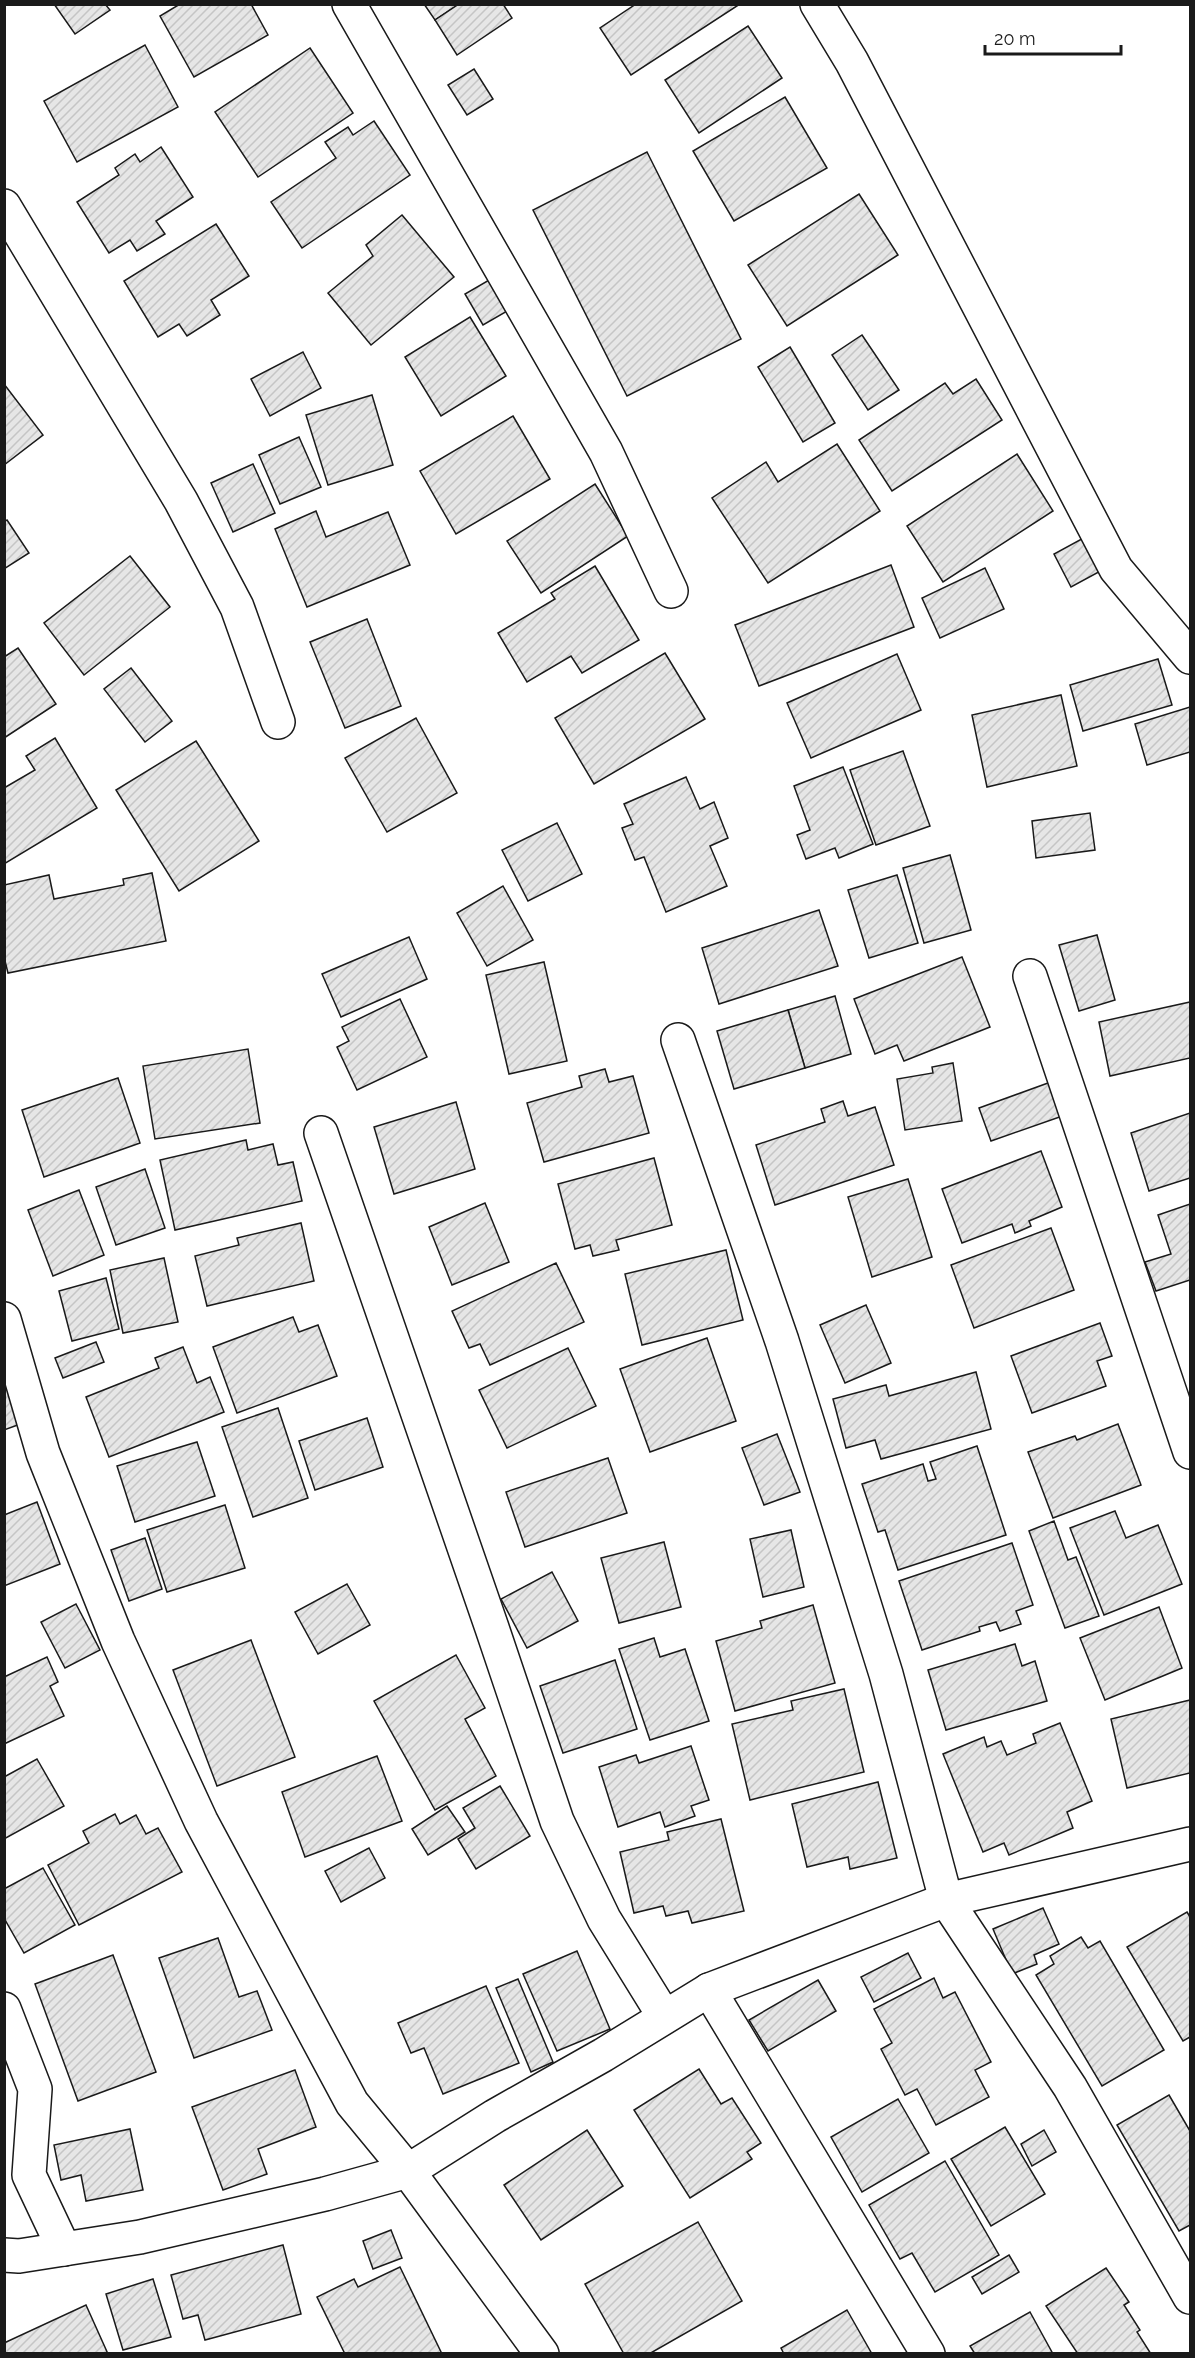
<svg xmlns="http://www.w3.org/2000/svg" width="1195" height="2358" viewBox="0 0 1195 2358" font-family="Raleway,sans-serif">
<defs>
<pattern id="building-hatch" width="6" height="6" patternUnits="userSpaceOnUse" patternTransform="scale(1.5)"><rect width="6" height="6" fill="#e6e6e6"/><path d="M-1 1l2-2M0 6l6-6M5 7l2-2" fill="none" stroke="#c5c5c5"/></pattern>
</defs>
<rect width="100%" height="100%" fill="#fff"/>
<!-- building -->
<g fill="url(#building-hatch)" stroke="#1a1a1a" stroke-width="1.5">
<path d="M54,4H105L110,10L75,34Z"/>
<path d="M180,4H251L268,35L194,77L160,16Z"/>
<path d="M424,4H459L435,20Z"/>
<path d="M459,4H503L512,18L457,55L435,20Z"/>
<path d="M636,4H740L631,75L600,28Z"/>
<path d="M748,26L782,78L699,133L665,80Z"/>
<path d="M145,45L178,107L77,162L44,101Z"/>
<path d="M310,48L353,113L258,177L215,112Z"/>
<path d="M474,69L493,99L467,115L448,85Z"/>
<path d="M785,97L827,168L734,221L693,151Z"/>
<path d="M374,121L410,175L302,248L271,202L336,158L325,142L348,127L353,135Z"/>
<path d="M161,147L193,197L156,221L165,234L137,251L130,240L109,253L77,202L119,175L115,168L135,154L140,162Z"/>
<path d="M647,152L741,339L627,396L533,210Z"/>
<path d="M859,194L898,255L787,326L748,265Z"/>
<path d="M402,215L454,277L371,345L328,293L373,256L366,245Z"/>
<path d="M216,224L249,276L211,300L220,315L187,336L179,324L158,337L124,281Z"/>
<path d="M496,276L514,307L483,325L465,294Z"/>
<path d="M470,317L506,376L441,416L405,357Z"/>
<path d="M862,335L899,390L868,410L832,355Z"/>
<path d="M790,347L835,423L803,442L758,367Z"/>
<path d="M303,352L321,388L270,416L251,379Z"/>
<path d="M976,379L1002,420L892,491L859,440L945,383L953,394Z"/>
<path d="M4,384L43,435L4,465Z"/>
<path d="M372,395L393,465L328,485L306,415Z"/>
<path d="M513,416L550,479L456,534L420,471Z"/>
<path d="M299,437L321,487L280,504L259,455Z"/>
<path d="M837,444L880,511L768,583L712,498L766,462L778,482Z"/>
<path d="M1017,454L1053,511L943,582L907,526Z"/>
<path d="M253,464L275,513L233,532L211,483Z"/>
<path d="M595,484L628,536L541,593L507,541Z"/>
<path d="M316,511L326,537L388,512L410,565L307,607L275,529Z"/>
<path d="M7,520L29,553L4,569V522Z"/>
<path d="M1089,535L1108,567L1071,587L1054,554Z"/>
<path d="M130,556L170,607L84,675L44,623Z"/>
<path d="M891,565L914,627L759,686L735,625Z"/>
<path d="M595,566L639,640L582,673L571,656L527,682L498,633L555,599L551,593Z"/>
<path d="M985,568L1004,609L940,638L922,598Z"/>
<path d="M367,619L401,706L345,728L310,642Z"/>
<path d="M18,648L56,704L4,738V657Z"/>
<path d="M665,653L705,719L594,784L555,718Z"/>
<path d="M897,654L921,710L811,758L787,703Z"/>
<path d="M1158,659L1172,705L1083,731L1070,685Z"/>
<path d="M131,668L172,721L145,742L104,689Z"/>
<path d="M1061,695L1077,766L987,787L972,715Z"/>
<path d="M1190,707V752L1147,765L1135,724Z"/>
<path d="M416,718L457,793L387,832L345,758Z"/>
<path d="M55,738L97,808L4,864V788L35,770L26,756Z"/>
<path d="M196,741L259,841L179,891L116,790Z"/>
<path d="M903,751L930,826L876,845L850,770Z"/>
<path d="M843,767L873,844L839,858L835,848L806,859L797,835L810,830L794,786Z"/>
<path d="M686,777L700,809L714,802L728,838L710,846L727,886L666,912L644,857L635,860L622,828L633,824L624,804Z"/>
<path d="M1090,813L1095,850L1036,858L1032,821Z"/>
<path d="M557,823L582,874L528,901L502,850Z"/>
<path d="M950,855L971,930L924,943L903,868Z"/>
<path d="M152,873L166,941L8,973L4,957V885L49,875L54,899L124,885L123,879Z"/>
<path d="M897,875L918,943L869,958L848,890Z"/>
<path d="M503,886L533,940L487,966L457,913Z"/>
<path d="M819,910L838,966L719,1004L702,948Z"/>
<path d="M1097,935L1115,1000L1079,1011L1059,945Z"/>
<path d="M409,937L427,979L341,1017L322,974Z"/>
<path d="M962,957L990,1027L904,1061L897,1045L875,1054L854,999Z"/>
<path d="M544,962L567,1061L509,1074L486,975Z"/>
<path d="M835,996L851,1054L805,1068L788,1010Z"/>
<path d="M400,999L427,1057L357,1090L337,1047L349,1041L342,1027Z"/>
<path d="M1190,1002V1058L1110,1076L1099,1022Z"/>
<path d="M788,1010L805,1068L734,1089L717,1031Z"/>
<path d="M248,1049L260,1123L155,1139L143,1066Z"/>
<path d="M953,1063L962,1121L905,1130L897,1079L933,1073L932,1067Z"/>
<path d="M605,1069L609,1082L633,1076L649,1133L544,1162L527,1103L582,1087L579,1076Z"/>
<path d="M118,1078L140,1143L44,1177L22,1110Z"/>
<path d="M1059,1079L1071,1113L991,1141L979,1108Z"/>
<path d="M843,1101L848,1116L875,1107L894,1165L775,1205L756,1145L825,1122L821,1109Z"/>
<path d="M456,1102L475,1169L394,1194L374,1127Z"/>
<path d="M1190,1113V1178L1149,1191L1131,1133Z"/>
<path d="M246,1140L248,1150L273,1144L278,1165L293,1162L302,1201L175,1230L160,1160Z"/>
<path d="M1041,1151L1062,1207L1029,1221L1031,1226L1015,1233L1012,1224L962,1243L942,1189Z"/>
<path d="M654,1158L672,1225L616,1240L619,1250L593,1256L590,1245L575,1249L558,1184Z"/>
<path d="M145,1169L165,1228L116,1245L96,1187Z"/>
<path d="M908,1179L932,1257L872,1277L848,1197Z"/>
<path d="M79,1190L104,1255L53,1276L28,1210Z"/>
<path d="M485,1203L509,1262L452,1285L429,1227Z"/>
<path d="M1190,1204V1280L1156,1291L1145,1262L1171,1254L1158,1215Z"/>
<path d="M301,1223L314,1281L207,1306L195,1256L239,1245L237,1238Z"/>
<path d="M1051,1228L1074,1290L974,1328L951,1265Z"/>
<path d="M726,1250L743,1320L642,1345L625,1274Z"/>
<path d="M164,1258L178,1322L123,1333L110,1270Z"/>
<path d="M556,1263L584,1322L490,1365L480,1344L469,1348L452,1311Z"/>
<path d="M106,1278L119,1329L72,1341L59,1291Z"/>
<path d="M866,1305L891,1363L845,1383L820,1325Z"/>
<path d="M293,1317L299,1332L318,1325L337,1376L237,1413L213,1347Z"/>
<path d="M1100,1323L1112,1356L1097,1361L1106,1386L1032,1413L1011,1356Z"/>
<path d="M707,1338L736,1421L650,1452L620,1369Z"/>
<path d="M96,1342L104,1362L63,1378L55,1358Z"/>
<path d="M183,1347L197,1383L210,1377L224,1412L109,1457L86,1397L159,1368L155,1358Z"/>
<path d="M568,1348L596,1406L507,1448L479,1390Z"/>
<path d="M4,1363L26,1422L4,1430Z"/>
<path d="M976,1372L991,1429L881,1459L875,1440L846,1448L833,1399L886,1385L889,1396Z"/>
<path d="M278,1408L308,1498L253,1517L222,1427Z"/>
<path d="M367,1418L383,1467L315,1490L299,1441Z"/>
<path d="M1118,1424L1141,1485L1053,1518L1028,1452L1075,1436L1077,1440Z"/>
<path d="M777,1434L800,1492L764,1505L742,1448Z"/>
<path d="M197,1442L215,1496L135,1522L117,1466Z"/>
<path d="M977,1446L1006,1535L898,1570L885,1530L878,1532L862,1484L923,1464L928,1481L936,1479L930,1462Z"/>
<path d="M608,1458L627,1513L525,1547L506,1492Z"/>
<path d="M37,1502L60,1564L4,1586V1515Z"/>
<path d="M225,1505L245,1568L167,1592L147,1530Z"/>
<path d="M1115,1511L1126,1538L1158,1525L1182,1584L1104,1615L1070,1528Z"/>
<path d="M1054,1521L1068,1560L1076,1557L1099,1616L1065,1628L1029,1531Z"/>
<path d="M791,1530L804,1587L763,1597L750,1539Z"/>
<path d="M145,1538L162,1589L129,1601L111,1550Z"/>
<path d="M664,1542L681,1607L619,1623L601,1558Z"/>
<path d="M1012,1543L1033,1605L1016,1611L1021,1624L1000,1631L996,1622L979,1627L980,1631L922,1650L899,1581Z"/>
<path d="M552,1572L578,1621L527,1648L501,1599Z"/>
<path d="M347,1584L370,1625L318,1654L295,1612Z"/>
<path d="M76,1604L100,1650L65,1668L41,1622Z"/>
<path d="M813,1605L835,1683L735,1711L716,1641L762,1628L760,1621Z"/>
<path d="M1159,1607L1182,1668L1105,1700L1080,1638Z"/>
<path d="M654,1638L660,1657L685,1649L709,1721L650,1740L619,1649Z"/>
<path d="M251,1640L295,1757L217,1786L173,1670Z"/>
<path d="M1015,1644L1022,1666L1035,1661L1047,1701L946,1730L928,1670Z"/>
<path d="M456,1655L485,1708L465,1719L496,1776L435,1810L374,1701Z"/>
<path d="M47,1657L58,1682L50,1686L64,1716L4,1744V1677Z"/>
<path d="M615,1660L637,1729L563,1753L540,1686Z"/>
<path d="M844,1689L864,1772L750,1800L732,1724L793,1710L791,1701Z"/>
<path d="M1190,1700V1773L1127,1788L1111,1719Z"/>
<path d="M1060,1723L1092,1801L1067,1812L1073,1828L1009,1855L1004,1843L983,1852L943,1754L984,1737L987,1747L1001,1741L1007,1755L1036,1743L1033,1734Z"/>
<path d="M691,1746L709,1800L691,1806L695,1816L665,1827L660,1812L618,1827L599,1767L636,1755L639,1763Z"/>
<path d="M377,1756L402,1821L305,1857L282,1792Z"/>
<path d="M37,1759L64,1806L4,1839V1777Z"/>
<path d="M878,1782L897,1858L850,1869L848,1857L807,1867L792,1804Z"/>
<path d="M500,1786L530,1836L476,1869L458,1839L475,1828L463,1808Z"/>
<path d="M447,1806L465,1832L428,1855L412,1829Z"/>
<path d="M115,1814L120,1824L136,1815L146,1834L158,1828L182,1872L79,1925L48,1865L89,1843L83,1831Z"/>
<path d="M721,1819L744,1911L692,1923L688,1911L666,1916L663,1906L634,1913L620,1852L669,1840L667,1832Z"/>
<path d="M369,1848L385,1878L341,1902L325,1871Z"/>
<path d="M43,1868L75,1925L24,1953L4,1918V1889Z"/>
<path d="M1043,1908L1059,1944L1034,1955L1037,1964L1012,1974L993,1929Z"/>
<path d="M1187,1912L1190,1917V2037L1183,2041L1127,1947Z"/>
<path d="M1081,1937L1088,1948L1100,1941L1164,2050L1102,2086L1036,1975L1054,1964L1050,1956Z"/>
<path d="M218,1938L239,1997L257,1991L272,2030L194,2058L159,1958Z"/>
<path d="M577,1951L610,2029L557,2051L523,1974Z"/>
<path d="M908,1953L921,1978L874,2002L861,1977Z"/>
<path d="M113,1955L156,2072L78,2101L35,1984Z"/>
<path d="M934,1978L943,1998L955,1992L991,2062L975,2070L989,2097L936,2125L917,2089L905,2095L881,2049L892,2043L874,2009Z"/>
<path d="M518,1979L553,2062L531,2072L496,1988Z"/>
<path d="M818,1980L836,2011L768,2051L749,2020Z"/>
<path d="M486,1986L519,2063L443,2094L424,2048L411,2053L398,2023Z"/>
<path d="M699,2069L721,2104L732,2098L761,2143L747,2152L752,2159L690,2198L634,2110Z"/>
<path d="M295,2070L316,2127L258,2149L267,2174L223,2190L192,2107Z"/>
<path d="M1169,2095L1190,2131V2225L1179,2231L1117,2125Z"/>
<path d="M898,2099L929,2153L862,2192L831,2137Z"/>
<path d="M1005,2127L1045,2194L991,2226L951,2159Z"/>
<path d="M130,2129L143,2190L86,2201L81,2175L61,2180L54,2145Z"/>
<path d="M587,2130L623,2186L541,2240L504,2185Z"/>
<path d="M1044,2130L1056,2152L1032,2166L1021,2144Z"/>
<path d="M945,2161L999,2255L935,2292L912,2253L900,2259L869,2205Z"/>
<path d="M698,2222L742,2301L649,2354H624L585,2284Z"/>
<path d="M391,2230L402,2258L373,2269L363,2241Z"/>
<path d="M283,2245L301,2314L205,2340L198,2315L183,2319L171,2275Z"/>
<path d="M1009,2255L1019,2272L982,2294L972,2277Z"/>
<path d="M400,2267L442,2354H345L317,2297L354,2279L358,2287Z"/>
<path d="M1106,2268L1129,2302L1124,2305L1140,2330L1137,2332L1151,2354H1078L1046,2306Z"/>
<path d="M153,2279L171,2337L123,2350L106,2294Z"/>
<path d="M86,2305L108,2354H4V2343Z"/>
<path d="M847,2310L872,2354H784L781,2348Z"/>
<path d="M1030,2312L1053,2354H975L970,2346Z"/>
</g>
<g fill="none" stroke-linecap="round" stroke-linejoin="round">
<defs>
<g id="street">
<path d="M349,4L606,452L671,591"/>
<path d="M817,4L852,62L1116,569L1190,657"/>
<path d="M4,206L181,501L237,607L278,722"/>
<path d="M1030,976L1190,1452"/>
<path d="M678,1040L782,1341L886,1674L946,1900L1070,2087L1190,2297"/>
<path d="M321,1133L492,1628L557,1821L604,1919L664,2016"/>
<path d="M4,1319L43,1453L118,1641L201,1821L352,2103L408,2171L542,2354"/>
<path d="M709,1990L928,2354"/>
<path d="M4,2009L35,2089L29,2175L64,2249"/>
<path d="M4,2255L19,2256L140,2237L325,2194L408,2171L495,2116L603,2055L709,1990L946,1900L1190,1844"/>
</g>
</defs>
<!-- street casing -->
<use href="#street" stroke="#1a1a1a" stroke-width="36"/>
<!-- street -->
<use href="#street" stroke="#fff" stroke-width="33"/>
</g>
<!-- border -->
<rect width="1195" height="2358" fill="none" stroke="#1a1a1a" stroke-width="12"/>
<!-- scale -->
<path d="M985 45v9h136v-9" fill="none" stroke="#1a1a1a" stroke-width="3"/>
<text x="994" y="45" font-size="18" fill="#1a1a1a" stroke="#ffffff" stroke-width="4.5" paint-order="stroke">20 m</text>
</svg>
